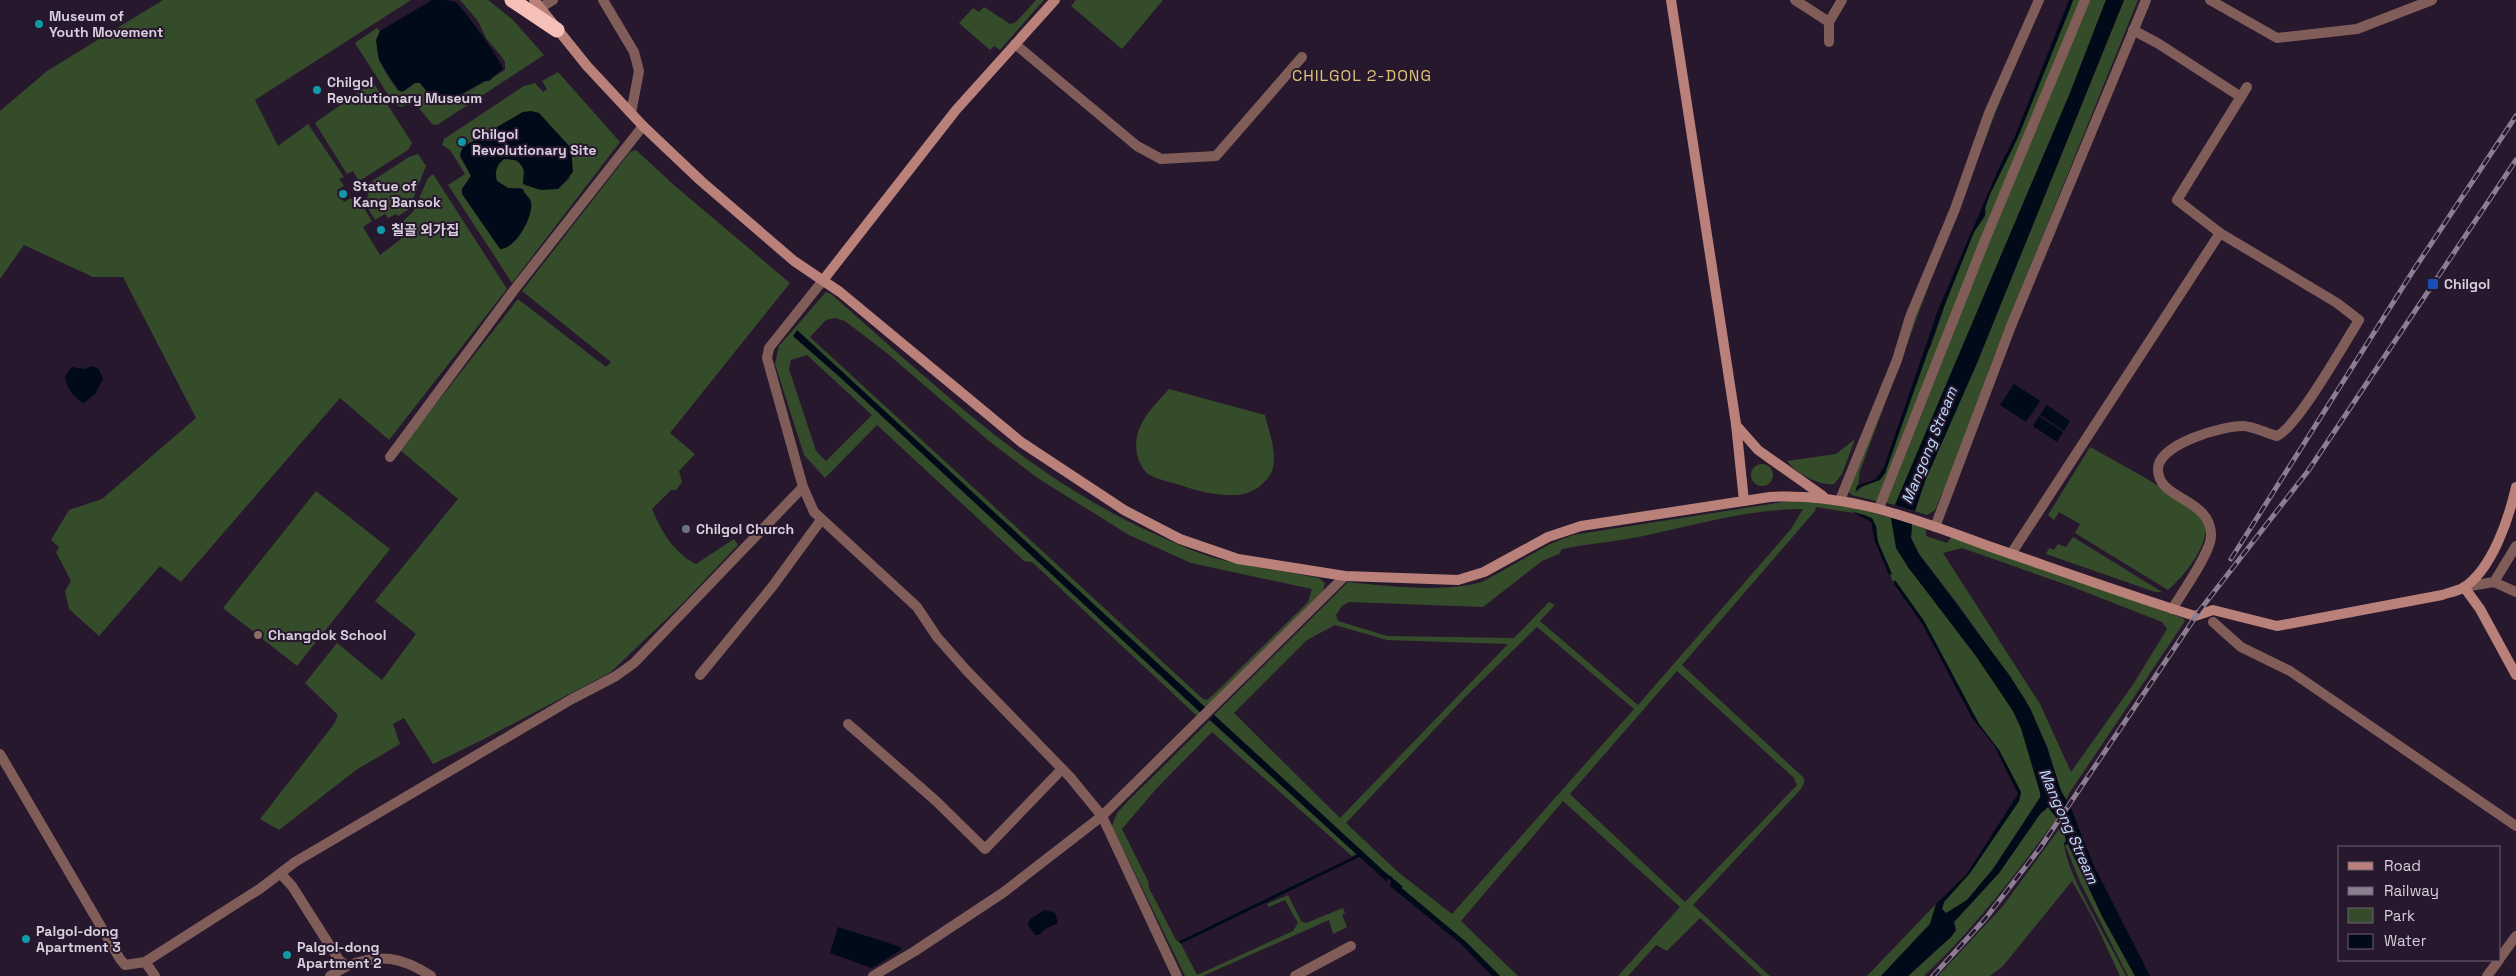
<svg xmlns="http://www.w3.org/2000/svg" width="2516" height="976" viewBox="0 0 2516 976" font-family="'Space Grotesk','Noto Sans KR',sans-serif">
<rect width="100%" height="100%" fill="#27182e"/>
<!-- green -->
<g fill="#354c2a" fill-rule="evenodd">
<path d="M163,0H411L255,100L278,146L308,124L344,177L339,179L344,186L337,190L344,202L351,198L355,204L360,202L372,221L363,227L380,255L401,239L397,232L406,229L403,221L413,212L428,178L433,174L507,289L389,440L340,398L181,582L160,566L99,636L69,609L65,591L71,581L56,552L59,547L51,540L69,510L102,499L196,418L123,277H93L24,245L0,279V111L47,71Z"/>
<path d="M460,0H488L513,20L544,55L437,125L432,124L414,102L401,107L394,104L355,43L377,28L380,31C370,52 385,73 398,90L404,91L415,83H420L438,105L446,104L505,70V62L501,56L486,38L478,21Z"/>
<path d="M1036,0H1044L1000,50L994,46L990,50L959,23L973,8L979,12L984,7L1010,24L1016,22Z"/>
<path d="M1076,0H1163L1122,49L1071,6Z"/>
<path d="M2044,0L2003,94L1941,253L1860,471L1857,492C1864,482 1878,485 1885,473L1926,353L1930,348C1946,307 1959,248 1986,213L1985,208L1990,194L2018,137L2073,0H2083L1880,502L1852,495L1848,491L1986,130Z"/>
<path d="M2087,0H2106L2070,93L1895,505L1883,502Z"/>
<path d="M2124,0H2138L1989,369C1979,417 1954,465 1935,510L1927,515L1915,511L1925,481L1977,363Z"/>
<path d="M558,72L620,142L512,283L448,185L465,174L450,150L442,145L444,139L524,86L535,83L543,92L547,89L542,81ZM523,112L570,178L558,189H537L523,184C527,169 521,158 504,159C497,164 494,172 497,181L508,188H521L529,198L462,189L471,176L460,157L463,147Z"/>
<path d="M373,82L412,143L408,150L359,181L353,171L347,174L315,123Z"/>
<path d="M636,150L675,186L790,283L670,433L695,454L679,471L682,482L676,490H671L652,509C661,531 674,553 696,564L734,539L738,545L683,603L611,672L486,738L433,764L404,718L393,724L400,744L356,770L279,830L260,819L334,724L338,715L305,683L337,643L382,680L416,634L375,601L458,499L400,450L518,299L606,367L611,362L522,291L630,152Z"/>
<path d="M418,154L426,166L409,209L398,216L396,214L388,218L385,214L375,220L363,200L369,196L363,187L409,157Z"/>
<path d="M826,292L831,294C933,383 1029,478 1155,534C1173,542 1192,551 1211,557C1246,567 1283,571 1319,578L1325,583L1323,591L1207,709L798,331L793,336L841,378L1202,714L1198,717L1032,562L1024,561L877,425L825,478L804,455L775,364L779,346ZM835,318L845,321L888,354L989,441L1039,479L1129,535L1191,563L1312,589L1308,602L1214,694L1207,700L1203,699L810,337L826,320ZM807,355L872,415L826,461L816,451L789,369L791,360Z"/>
<path d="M1169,389L1265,415C1269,432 1278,455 1272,471C1267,482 1255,492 1243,494C1227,498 1195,491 1180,485C1170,482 1156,479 1148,474C1144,471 1139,462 1138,458C1130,428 1151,409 1169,389Z"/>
<path d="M1855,439L1842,474L1834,484C1818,486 1796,473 1787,461L1836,454Z"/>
<path d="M2090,447C2113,460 2191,501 2203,519C2215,539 2183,578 2168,590L2075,533L2080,524L2059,512L2054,520L2048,515Z"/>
<circle cx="1762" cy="475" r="11"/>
<path d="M316,491L390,549L297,666L223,608Z"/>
<path d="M1796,500L1845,505L1891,518L1897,548L1908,567L1976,656L2013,711L2021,728L2040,791V798L1993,869L1967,900L1946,914L1942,909L1944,902L1970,873L2019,801L2021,792L1999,750L1979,724L1924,621L1894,580L1893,582L1877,539L1876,526L1866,515L1816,507L1815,511L1682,665L1804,778V783L1801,789L1693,905L1770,976H1762L1700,918L1667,951L1656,945L1628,976H1618L1680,907L1563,801L1461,921L1518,976H1500L1466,942L1392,880L1393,877L1388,875L1214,715L1348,582C1389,586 1442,593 1482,582L1550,544L1573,535ZM1803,509L1791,529L1638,705L1540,621L1555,605L1549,602L1514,638L1387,636L1338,621L1336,615L1342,606L1349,602L1483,607L1542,561L1559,554L1562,549C1592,543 1623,541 1652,534C1702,523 1752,509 1803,509ZM1335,625L1387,640L1508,644L1340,818L1234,713L1307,640ZM1537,627L1634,709L1452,914L1398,872L1346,823L1465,697ZM1677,671L1794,778L1797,785L1685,902L1570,794Z"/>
<path d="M1912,524L1926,529V536L1947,543L1952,536L2183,618L2185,621L2173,639L2070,792L2066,800L2061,791L2047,747L2025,699L1957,603L1919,554L1911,538ZM1962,548L2070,586L2162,622L2167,629L2134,683L2071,772L2040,704L1943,553Z"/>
<path d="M2073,537L2162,592H2155L2046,554L2049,548L2054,550L2058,544L2066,547Z"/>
<path d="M1210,720L1356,854L1352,856L1212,732L1156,789L1122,829L1148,881L1149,888L1176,940L1181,944L1197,975L1293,931L1298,923L1285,900L1269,907L1267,904L1288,895L1301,921L1306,923L1343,908L1345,913L1342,915L1347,927L1333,934L1329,920L1203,976H1185L1112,826L1117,813L1129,800Z"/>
<path d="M2048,807L2057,818C2016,874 1975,928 1924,976H1908L1952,936L1954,922L1999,873L2040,814Z"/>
<path d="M2062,825L2066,841L2064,843C2066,875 2111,943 2126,976H2120L2094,920L2072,881L2003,966L1990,976H1938L2003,906Z"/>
<path d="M2068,844L2102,916L2135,976H2128L2080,882L2065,845Z"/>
<path d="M1936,904L1930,924L1881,976H1867Z"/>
</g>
<!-- water -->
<g fill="#000a19">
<path d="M432,0C439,0 450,0 455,2C463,7 501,60 503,69L489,81H484L442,105L436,103L420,83H415L402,92L398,90L379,60L376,40L380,31Z"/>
<path d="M2069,0H2073L2069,11L2018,137L1990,194L1985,208V216L1974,232L1942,312L1885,473L1880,480L1860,487L1855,492L1857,486L1876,479L1884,467L1938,310L1999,168L2015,136Z"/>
<path d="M2106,0H2124L1977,363L1925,481L1915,511L1895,505L2070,93Z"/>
<path d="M531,111L539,113L571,148L573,172L558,189L541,190L523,184L524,169L517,160L504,159C497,164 494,172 497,181L508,188L523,189C524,195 530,197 531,202C534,216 515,250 500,249L462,194V189L471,176L460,154L463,147L523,112Z"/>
<path d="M797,330L1207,709L1202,714L841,378L793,336Z"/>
<path d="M92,366L99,369L103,379L95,394L84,403C74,398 66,388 65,376L72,367L84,369Z"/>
<path d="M2014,384L2040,401L2026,422L2000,405Z"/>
<path d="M2047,405L2070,421L2064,431L2040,415Z"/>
<path d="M2039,416L2063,432L2057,442L2033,426Z"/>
<path d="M1851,511L1872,518L1876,526L1878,542L1892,574L1889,575L1875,542L1871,522Z"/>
<path d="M1891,518L1912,524L1911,538L1919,554L2010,676L2030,708L2047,747L2061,791L2070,806L2094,866L2150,976H2135L2102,916L2068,844L2064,845L2066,840L2062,825L2048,807L2040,814L1999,873L1954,922L1956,930L1952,936L1908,976H1881L1930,924L1936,904L1966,875L2018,794L1994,745L1972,718L1923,625L1894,584L1895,580L1924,621L1979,724L1999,750L2021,792L2019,801L1970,873L1944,902L1942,909L1946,913L1967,900L1993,869L2041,796L2021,728L2013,711L1976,656L1908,567L1896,548Z"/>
<path d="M1214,715L1388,875L1387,882L1210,720Z"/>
<path d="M1392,880L1466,942L1500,976H1492L1461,944L1390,886Z"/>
<path d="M1045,910L1055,913L1058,923L1045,929L1039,935H1035L1028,925L1030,919Z"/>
<path d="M838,927L901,947V950L872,968L830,953Z"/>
</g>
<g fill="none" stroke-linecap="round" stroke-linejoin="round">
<!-- stream -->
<g stroke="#000a19" stroke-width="3">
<path d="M1386,875L1401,887"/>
<path d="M1181,942L1358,856"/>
</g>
<!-- street -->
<g stroke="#815d59" stroke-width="10">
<path d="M603,0L634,52L639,71L631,113"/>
<path d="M1795,0L1829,22"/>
<path d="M2210,0L2277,38L2357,29L2432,0"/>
<path d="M540,8L553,0"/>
<path d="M2133,30L2159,44L2241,97"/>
<path d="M1829,42V22L1842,0"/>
<path d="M1015,44L1137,146L1161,159L1216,156L1302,57"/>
<path d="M824,279L769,348L767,358L803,487L814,512L917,607L937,637L967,671L1070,777L1102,816L1177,976"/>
<path d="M390,457L514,290L643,126"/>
<path d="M1840,500L1897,360L1910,317L1955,209L1989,113L2039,0"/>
<path d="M1879,508L1985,240L2085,0"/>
<path d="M1935,527L2011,326L2146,0"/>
<path d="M2011,554L2220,233"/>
<path d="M2494,582L2516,592"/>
<path d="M2464,587L2494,582L2516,546"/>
<path d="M2172,609C2182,593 2211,552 2211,536C2212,498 2157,500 2158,469C2158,444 2224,425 2244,426C2255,427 2266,433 2277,436C2298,426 2344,344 2359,320L2337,303L2220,233L2177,200L2247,87"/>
<path d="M2213,622L2241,647L2290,671L2516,826"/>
<path d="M700,675L772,587L821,520"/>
<path d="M848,724L936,801L985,849L1062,769"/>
<path d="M0,754L120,959L125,965L145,962L261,888L295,862L572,699L616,676L634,663L803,487"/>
<path d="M281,874L292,886L339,960L347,966C380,953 402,957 431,976"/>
<path d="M2500,958L2516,936"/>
<path d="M145,962L155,976"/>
<path d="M330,976L347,966"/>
<path d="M873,976L915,951L1004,892L1102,816L1345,576"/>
<path d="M1295,976L1351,946"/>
<path d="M2487,976L2499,960"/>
</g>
<!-- secondary -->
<g stroke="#b98179" stroke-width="10">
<path d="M534,0L587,66L643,126L701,181L794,261L840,292L1021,442L1124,510L1180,539L1238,559L1345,576L1458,580L1484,572L1548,537L1581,526L1770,497C1851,492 1919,521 1994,548C2061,571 2128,595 2195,616L2213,610L2277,626L2442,595C2448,593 2457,591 2463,588C2492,570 2509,518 2516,487"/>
<path d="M1671,0L1736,424L1744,501"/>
<path d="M824,279L956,110L1055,0"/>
<path d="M1736,425L1758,450L1823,496"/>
<path d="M2464,587L2480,609L2516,675"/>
</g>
<!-- highway -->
<path stroke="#f5c0b8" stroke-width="15" d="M512,0L557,30"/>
<defs>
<g id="rail">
<path d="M2231,559L2413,271L2516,116"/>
<path d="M1933,976L1985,919L2040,848L2200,610L2308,471L2516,160"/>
</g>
</defs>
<!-- rail casing -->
<use href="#rail" stroke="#8b7e90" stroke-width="5"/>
<!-- rail -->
<use href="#rail" stroke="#27182e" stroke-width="3" stroke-dasharray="9" stroke-linecap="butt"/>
</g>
<!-- markers -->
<g fill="#0f9aa8" stroke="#27182e" stroke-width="2">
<circle cx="39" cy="24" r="5"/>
<circle cx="317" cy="90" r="5"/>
<circle cx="462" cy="142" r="5"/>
<circle cx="343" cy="194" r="5"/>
<circle cx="381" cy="230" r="5"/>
<circle cx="26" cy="939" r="5"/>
<circle cx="287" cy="955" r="5"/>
</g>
<rect fill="#1a4fb4" stroke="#27182e" stroke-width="2" x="2427" y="278" width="12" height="12" rx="2.5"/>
<circle fill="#6b7280" stroke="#27182e" stroke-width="2" cx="686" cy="529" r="5"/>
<circle fill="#8d6e63" stroke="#27182e" stroke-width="2" cx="258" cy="635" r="5"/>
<g text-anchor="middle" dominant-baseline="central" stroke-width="4" stroke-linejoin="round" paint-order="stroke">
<!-- poi labels -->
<g font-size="14" font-weight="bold" fill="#d8cedd" stroke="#27182e" text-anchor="start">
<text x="49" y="16">Museum of<tspan x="49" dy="16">Youth Movement</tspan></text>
<text x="327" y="82">Chilgol<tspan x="327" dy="16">Revolutionary Museum</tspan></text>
<text x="472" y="134">Chilgol<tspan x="472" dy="16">Revolutionary Site</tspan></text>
<text x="353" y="186">Statue of<tspan x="353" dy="16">Kang Bansok</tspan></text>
<text x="391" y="230">칠골 외가집</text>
<text x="2444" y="284">Chilgol</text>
<text x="696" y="529">Chilgol Church</text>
<text x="268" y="635">Changdok School</text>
<text x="36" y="931">Palgol-dong<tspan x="36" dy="16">Apartment 3</tspan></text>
<text x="297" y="947">Palgol-dong<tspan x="297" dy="16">Apartment 2</tspan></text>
</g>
<!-- water labels -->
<g font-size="15" font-style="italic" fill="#bde0fd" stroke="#27182e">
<text transform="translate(1929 445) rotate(-68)">Mangong Stream</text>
<text transform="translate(2069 826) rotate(66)">Mangong Stream</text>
</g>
<!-- quarter labels -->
<g font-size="16" letter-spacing="1" fill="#dfc277" stroke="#27182e">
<text x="1362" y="75">CHILGOL 2-DONG</text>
</g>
</g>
<!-- legend -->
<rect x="2338" y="846" width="162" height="115" fill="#27182e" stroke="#6e6174"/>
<rect x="2348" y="862" width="25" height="8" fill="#b98179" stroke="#6e6174"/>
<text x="2384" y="871" font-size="15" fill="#d8cedd">Road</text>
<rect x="2348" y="887" width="25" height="8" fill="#8b7e90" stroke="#6e6174"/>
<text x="2384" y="896" font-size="15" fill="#d8cedd">Railway</text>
<rect x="2348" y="908" width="25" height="15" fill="#354c2a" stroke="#6e6174"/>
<text x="2384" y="921" font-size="15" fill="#d8cedd">Park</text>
<rect x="2348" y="934" width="25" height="15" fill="#000a19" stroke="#6e6174"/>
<text x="2384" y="946" font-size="15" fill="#d8cedd">Water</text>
</svg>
